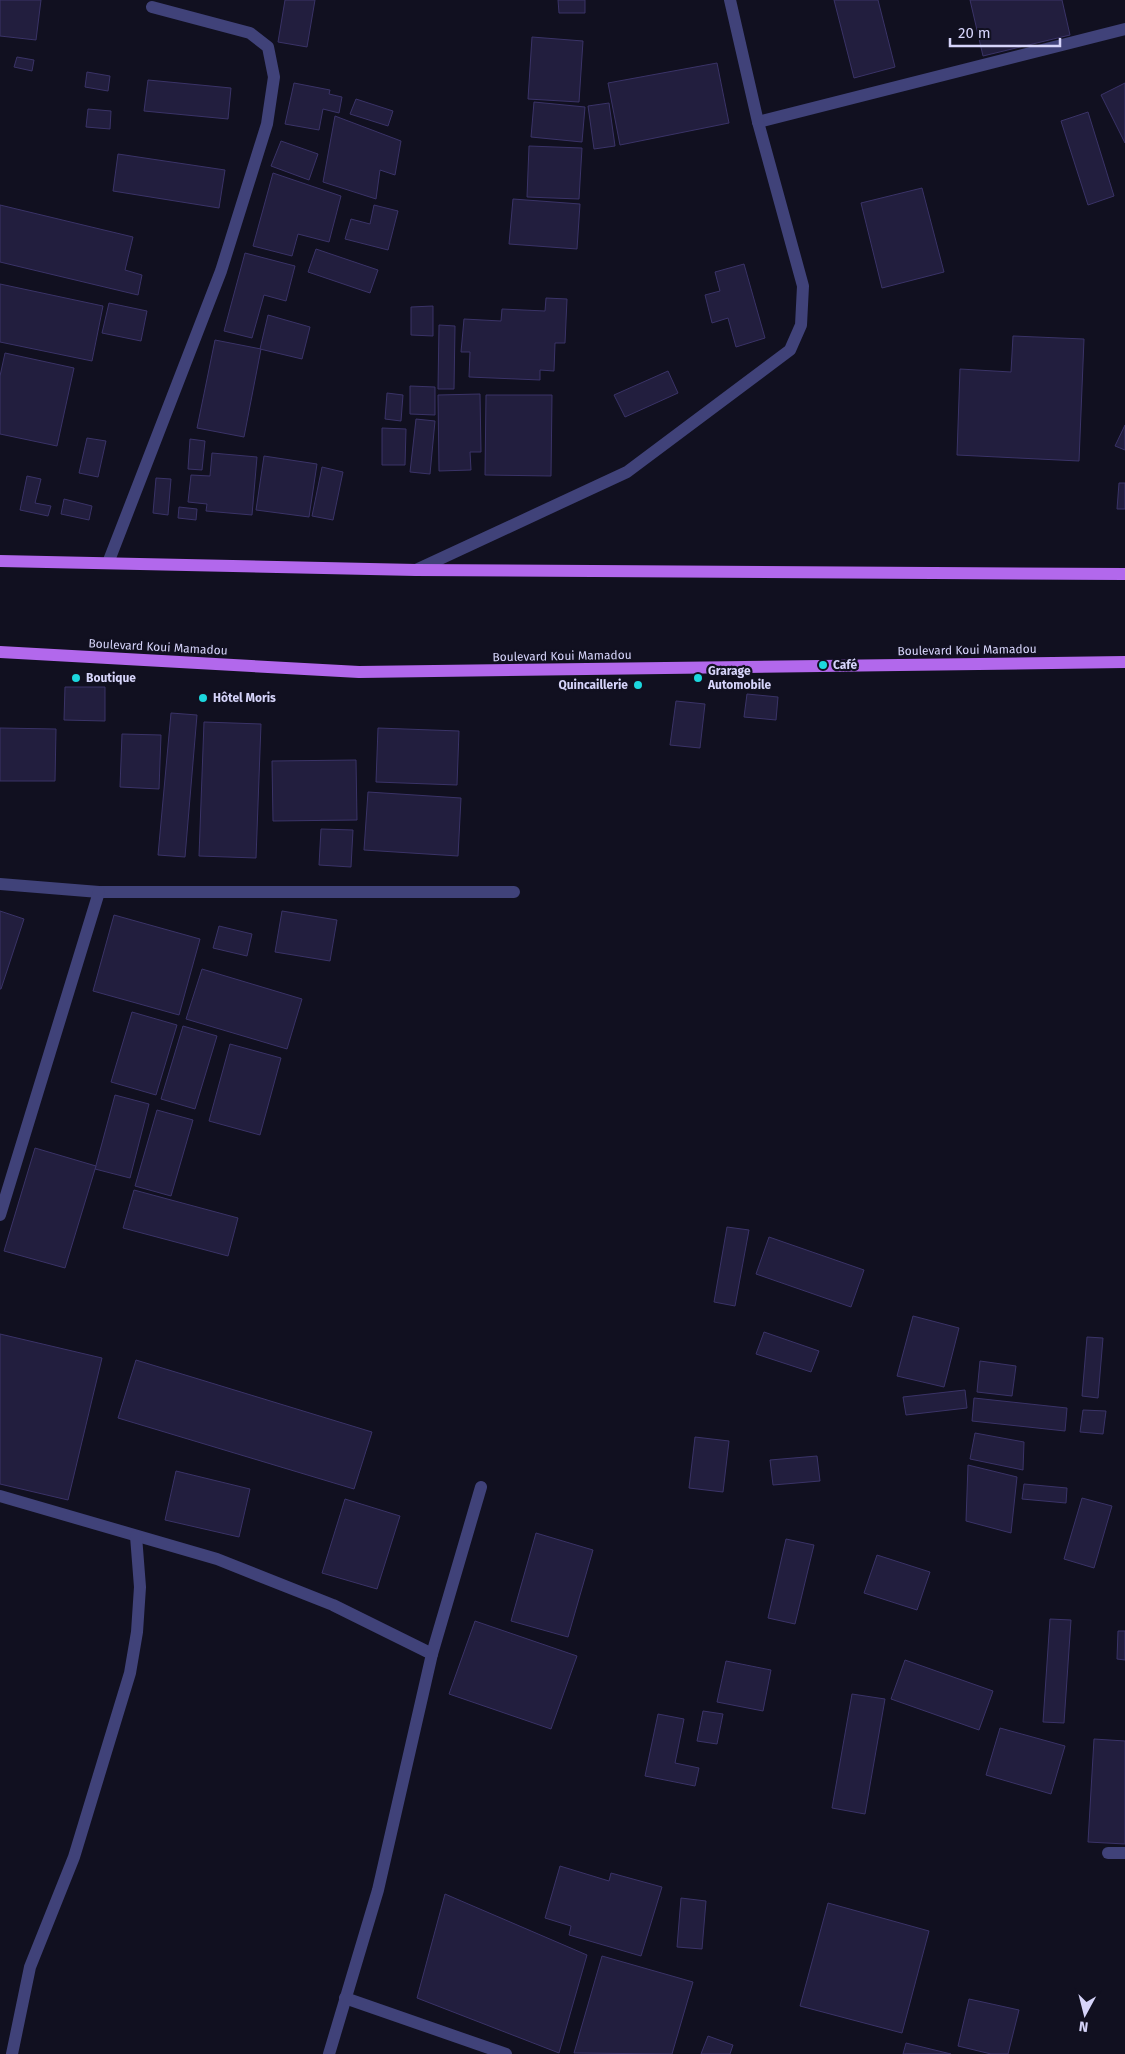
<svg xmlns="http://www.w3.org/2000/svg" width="1125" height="2054" viewBox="0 0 1125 2054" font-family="'Fira Sans',sans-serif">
<rect width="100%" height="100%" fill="#111020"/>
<!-- building -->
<g fill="#221e3e" stroke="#3a3367">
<path d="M0,0H41L36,40L0,36Z"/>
<path d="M285,0H315L307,47L278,42Z"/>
<path d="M558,0H585V13H559Z"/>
<path d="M834,0H878L895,67L854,78Z"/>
<path d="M970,0H1062L1070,35L983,56Z"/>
<path d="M532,37L583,41L579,102L528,99Z"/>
<path d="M17,57L34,60L32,71L14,67Z"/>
<path d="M717,63L729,123L620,145L608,83Z"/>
<path d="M87,72L110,76L108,91L85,87Z"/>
<path d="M148,80L231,88L228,119L144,111Z"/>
<path d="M294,83L330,90L329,94L342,97L339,113L323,109L319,130L285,124Z"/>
<path d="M1125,83V143L1101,95Z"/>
<path d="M356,99L393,111L388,126L350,114Z"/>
<path d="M534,102L585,107L582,142L531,137Z"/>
<path d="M609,103L615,146L594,149L588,106Z"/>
<path d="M88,109L111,111L110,129L86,127Z"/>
<path d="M1088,112L1114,196L1088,205L1061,121Z"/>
<path d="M335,116L401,141L395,175L380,170L376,199L323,182Z"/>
<path d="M281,141L318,154L309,180L271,166Z"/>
<path d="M529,146L582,148L579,199L527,197Z"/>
<path d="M118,154L225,170L219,208L113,191Z"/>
<path d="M273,173L341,196L329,242L298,234L292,256L253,246Z"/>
<path d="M922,188L944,272L882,288L861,203Z"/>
<path d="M513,199L580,204L577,249L509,244Z"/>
<path d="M0,205L133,237L125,270L142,275L138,295L0,262Z"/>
<path d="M374,205L398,211L388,250L345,239L351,219L370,224Z"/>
<path d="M316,249L378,270L370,293L308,272Z"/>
<path d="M245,253L295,266L286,301L264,295L252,338L224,331Z"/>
<path d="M744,264L765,338L736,347L728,318L712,323L705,295L720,291L715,272Z"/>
<path d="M0,284L103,306L92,361L0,342Z"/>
<path d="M546,298L567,299L565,343H555L554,371L540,370V380L469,377L470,352H461L464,319L501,321L502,309L545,311Z"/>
<path d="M109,303L147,311L141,341L102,333Z"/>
<path d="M433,306V336L411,335V307Z"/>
<path d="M268,315L310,327L302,359L260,349Z"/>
<path d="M439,325L455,326L454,389H438Z"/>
<path d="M1013,336L1084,339L1079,461L957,455L960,369L1011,372Z"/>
<path d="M215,340L261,349L244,437L197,428Z"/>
<path d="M5,353L74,368L57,446L0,434V376Z"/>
<path d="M668,371L678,393L625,417L614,395Z"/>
<path d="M410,386L435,387V415L410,414Z"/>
<path d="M387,393L403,395L401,421L385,419Z"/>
<path d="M480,394L481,452H470L471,470L439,471L438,395Z"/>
<path d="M486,395H552L551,476L485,475Z"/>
<path d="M416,419L435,421L430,474L410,472Z"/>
<path d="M1125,425V450L1115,446Z"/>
<path d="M382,428L406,429L405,465H382Z"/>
<path d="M87,438L106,441L98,477L79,473Z"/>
<path d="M190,439L205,441L202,470L188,469Z"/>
<path d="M212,453L257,457L252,515L206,511L207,504L188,502L191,475L210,476Z"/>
<path d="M264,456L317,464L309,517L256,510Z"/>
<path d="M322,467L343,472L333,520L312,516Z"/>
<path d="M27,476L41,479L35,503L51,506L48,516L20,510Z"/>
<path d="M156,478L171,479L168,515L153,513Z"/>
<path d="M1119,483H1125V509H1117Z"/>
<path d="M64,499L92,506L89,520L61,514Z"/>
<path d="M179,507L197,509L196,520L178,518Z"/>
<path d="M65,687H105V721L64,720Z"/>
<path d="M747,694L778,697L776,720L744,717Z"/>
<path d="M676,701L705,704L700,748L670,745Z"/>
<path d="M171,713L197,715L185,857L158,855Z"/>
<path d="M204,722L261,724L256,858L199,856Z"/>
<path d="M0,728L56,729L55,781H0Z"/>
<path d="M378,728L459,731L457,785L376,782Z"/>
<path d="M122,734L161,735L159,789L120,787Z"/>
<path d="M356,760L357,820L273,821L272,761Z"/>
<path d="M368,792L461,798L458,856L364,850Z"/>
<path d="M321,829L353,830L351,867L319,865Z"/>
<path d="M0,911L24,919L1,989H0Z"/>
<path d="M282,911L337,920L330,961L275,952Z"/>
<path d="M114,915L200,939L179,1015L93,991Z"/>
<path d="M219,926L252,934L247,956L213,948Z"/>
<path d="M202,969L302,999L287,1049L186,1019Z"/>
<path d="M132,1012L177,1025L156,1095L111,1082Z"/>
<path d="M183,1026L217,1036L195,1109L161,1099Z"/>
<path d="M230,1044L281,1058L260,1135L209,1121Z"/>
<path d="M115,1095L149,1104L130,1178L95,1169Z"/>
<path d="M157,1110L193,1120L171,1196L135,1186Z"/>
<path d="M35,1148L96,1166L65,1268L4,1251Z"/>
<path d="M134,1190L238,1218L228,1256L123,1228Z"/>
<path d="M727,1227L749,1230L735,1306L714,1302Z"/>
<path d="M769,1237L864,1270L851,1307L756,1274Z"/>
<path d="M913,1316L959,1328L944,1387L897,1376Z"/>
<path d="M764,1332L819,1351L811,1372L756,1354Z"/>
<path d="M0,1334L102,1358L68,1500L0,1484Z"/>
<path d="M1087,1337L1103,1338L1098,1398L1082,1396Z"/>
<path d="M136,1360L372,1432L354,1489L118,1418Z"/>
<path d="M980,1361L1016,1366L1012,1396L977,1392Z"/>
<path d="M965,1390L967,1408L906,1415L903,1397Z"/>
<path d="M974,1398L1067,1408L1065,1431L972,1421Z"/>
<path d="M1083,1410L1106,1411L1103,1434L1080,1432Z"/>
<path d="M975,1433L1024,1442L1023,1470L970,1459Z"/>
<path d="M695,1437L729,1441L723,1492L689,1488Z"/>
<path d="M817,1456L820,1481L773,1485L770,1460Z"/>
<path d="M968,1465L1017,1477L1011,1533L966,1521Z"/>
<path d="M176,1471L250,1489L239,1537L165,1520Z"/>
<path d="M1024,1484L1067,1488L1066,1503L1022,1499Z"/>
<path d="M1082,1498L1112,1506L1094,1568L1064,1559Z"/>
<path d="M345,1499L400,1516L377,1589L322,1573Z"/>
<path d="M536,1533L593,1550L568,1637L511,1621Z"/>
<path d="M786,1539L814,1545L795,1624L768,1618Z"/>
<path d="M877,1555L930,1572L917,1610L864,1593Z"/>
<path d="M1050,1619L1071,1620L1064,1723L1043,1722Z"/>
<path d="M475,1621L577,1656L551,1729L449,1694Z"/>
<path d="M1118,1631H1125V1660L1117,1659Z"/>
<path d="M905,1660L993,1691L979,1730L891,1699Z"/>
<path d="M726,1661L771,1670L763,1711L717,1702Z"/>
<path d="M852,1694L885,1699L865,1814L832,1808Z"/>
<path d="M703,1711L723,1714L717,1744L697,1741Z"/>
<path d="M658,1714L684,1719L675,1763L699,1768L695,1786L645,1776Z"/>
<path d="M1000,1728L1065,1746L1051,1794L986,1775Z"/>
<path d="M1094,1739L1125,1741V1844L1088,1842Z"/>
<path d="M560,1866L609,1881L611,1873L662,1887L641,1956L569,1935L571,1926L545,1918Z"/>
<path d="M445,1894L587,1955L559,2053L417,1998Z"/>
<path d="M681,1898L706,1901L702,1949L677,1947Z"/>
<path d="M828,1903L929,1931L902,2033L800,2006Z"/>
<path d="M602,1956L693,1982L672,2054L574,2053Z"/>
<path d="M969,1999L1019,2010L1008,2054H991L958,2046Z"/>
<path d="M708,2036L733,2045L730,2054H701Z"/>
<path d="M906,2043L951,2054H903Z"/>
</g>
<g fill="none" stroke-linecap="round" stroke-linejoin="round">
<!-- minor -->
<g stroke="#404279" stroke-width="12">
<path d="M758,122L1125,29"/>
<path d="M108,563L221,271L267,124L274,77L268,47L250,33L152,7"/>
<path d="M416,570L627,472L790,350L801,325L803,286L758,122L730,0"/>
<path d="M0,884L99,892H514"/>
<path d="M0,1215L99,892"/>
<path d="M0,1496L217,1559L333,1605L432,1654"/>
<path d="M1108,1853H1125"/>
<path d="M345,1998L506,2054"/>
<path d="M12,2054L30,1967L74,1857L130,1673L137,1632L140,1587L136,1536"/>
<path d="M329,2054L378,1890L432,1654L481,1487"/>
</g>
<!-- major -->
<g stroke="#b268ec" stroke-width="12">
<path d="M0,561L416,570L1125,574"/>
<path d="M0,652L359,672L1125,662"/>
</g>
</g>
<!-- markers -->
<g fill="#1cd7de" stroke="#111020" stroke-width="2">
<circle cx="823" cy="665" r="5"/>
<circle cx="76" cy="678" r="5"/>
<circle cx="698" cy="678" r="5"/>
<circle cx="638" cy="685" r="5"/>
<circle cx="203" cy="698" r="5"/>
</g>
<g text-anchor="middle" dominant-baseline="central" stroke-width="4.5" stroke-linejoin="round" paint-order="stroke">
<!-- street labels -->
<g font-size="12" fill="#d6d4fa" stroke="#111020">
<text transform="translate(158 647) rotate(3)">Boulevard Koui Mamadou</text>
<text transform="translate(967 650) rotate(-1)">Boulevard Koui Mamadou</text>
<text transform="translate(562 656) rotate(-1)">Boulevard Koui Mamadou</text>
</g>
<!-- poi labels -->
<g font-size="12" font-weight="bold" fill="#d6d4fa" stroke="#111020" text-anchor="start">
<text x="833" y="665">Café</text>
<text x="708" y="671">Grarage<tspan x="708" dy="14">Automobile</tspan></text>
<text x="86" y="678">Boutique</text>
<text x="628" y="685" text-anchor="end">Quincaillerie</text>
<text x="213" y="698">Hôtel Moris</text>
</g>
</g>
<!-- north arrow -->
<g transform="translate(1085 2014) rotate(187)" stroke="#111020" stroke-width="4" paint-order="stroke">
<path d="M0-4L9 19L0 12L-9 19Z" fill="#d6d4fa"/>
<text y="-8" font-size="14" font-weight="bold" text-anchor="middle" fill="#d6d4fa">N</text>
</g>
<!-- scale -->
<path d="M950 38v8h110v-8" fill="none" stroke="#d6d4fa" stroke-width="2.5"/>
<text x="958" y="38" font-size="15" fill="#d6d4fa" stroke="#111020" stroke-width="4" paint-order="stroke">20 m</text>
</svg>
